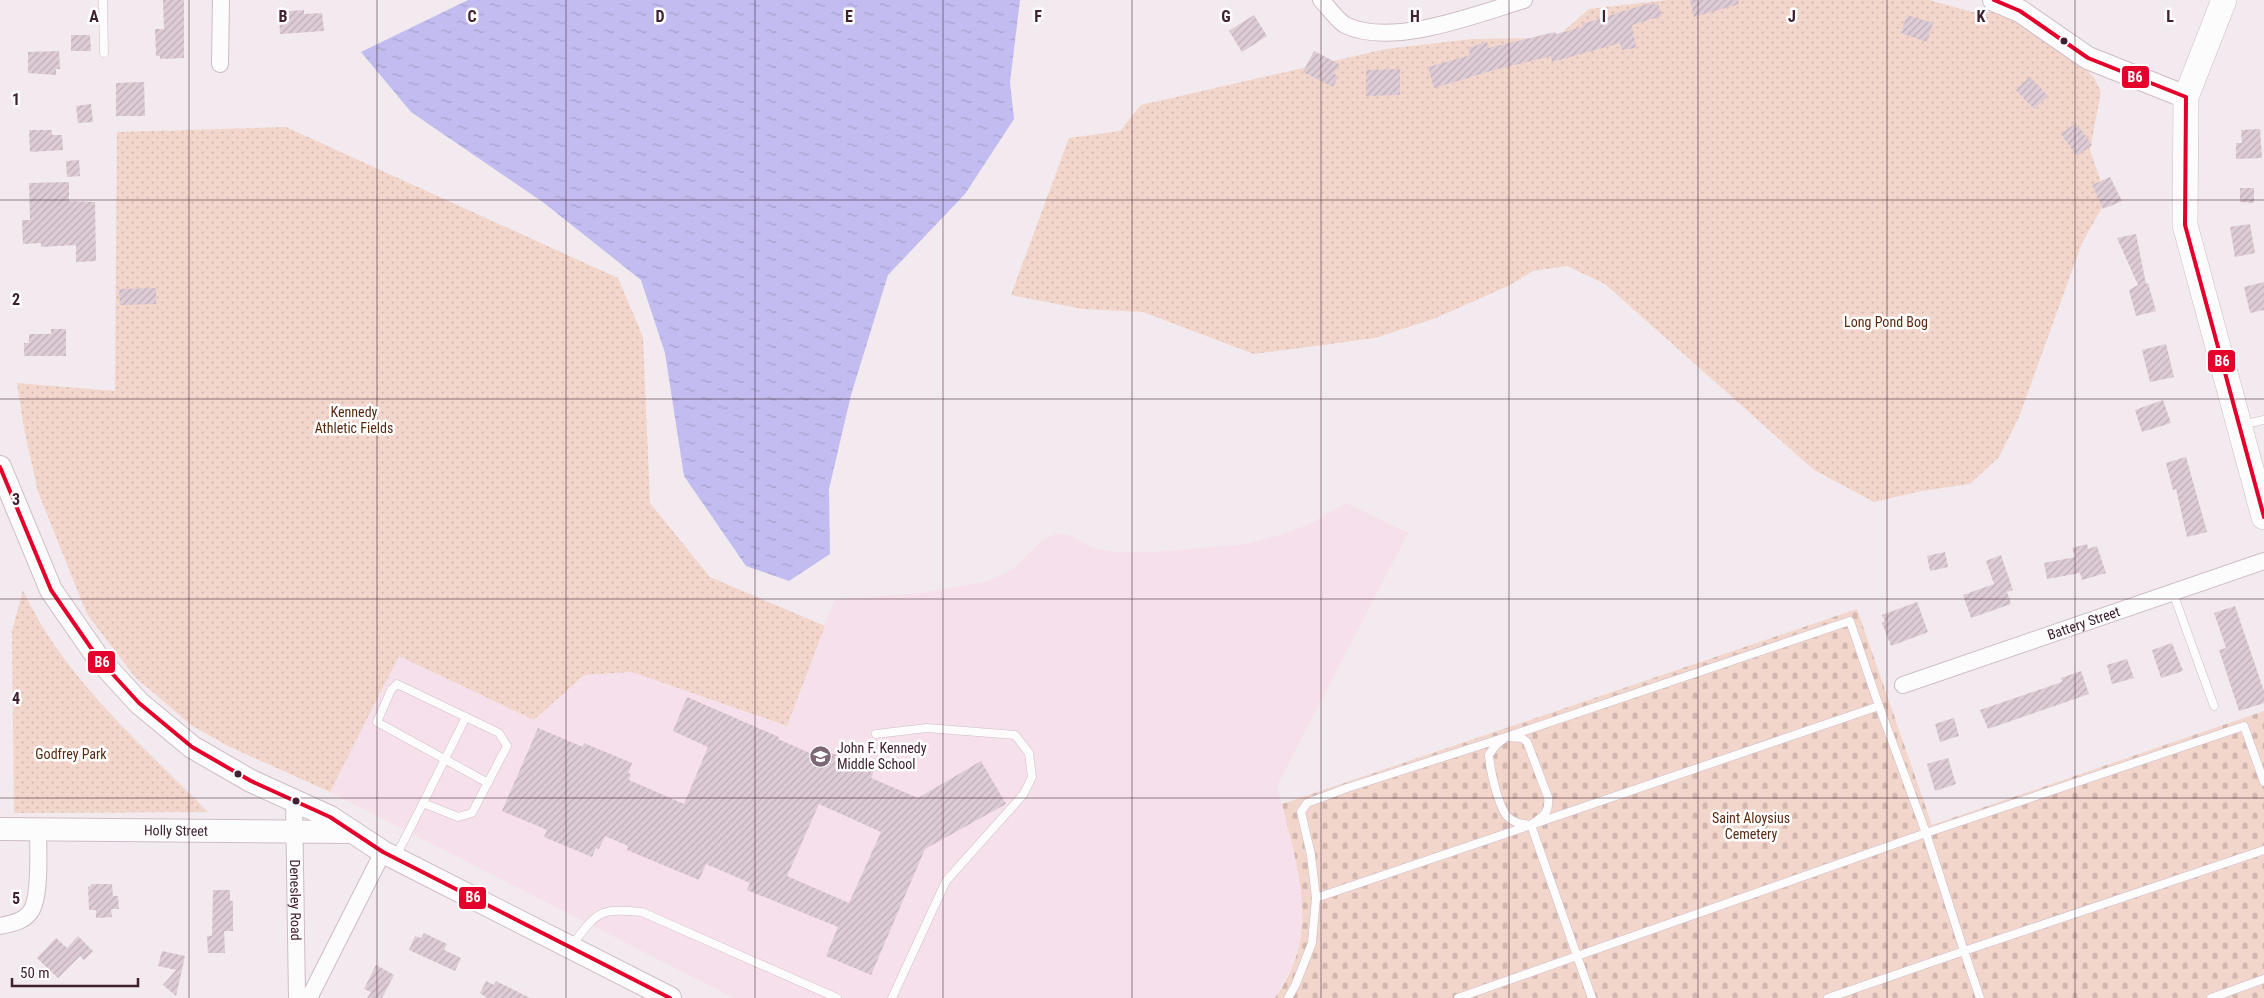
<svg xmlns="http://www.w3.org/2000/svg" width="2264" height="998" viewBox="0 0 2264 998" font-family="'Roboto Condensed',sans-serif">
<defs>
<pattern id="cemetery-stones" width="16" height="16" patternUnits="userSpaceOnUse" patternTransform="scale(1.25)"><rect width="16" height="16" fill="#f3d6cb"/><path d="M2 7V4a2 2 0 0 1 4 0v3zM10 15v-3a2 2 0 0 1 4 0v3z" fill="#d1b7af"/></pattern>
<pattern id="park-dots" width="8" height="8" patternUnits="userSpaceOnUse" patternTransform="scale(1.25)"><rect width="8" height="8" fill="#f3d6cb"/><path d="M2 2h.1M6 6h.1" fill="none" stroke="#d1b7af" stroke-width="1.8" stroke-linecap="round"/></pattern>
<pattern id="water-ripples" width="26" height="14" patternUnits="userSpaceOnUse" patternTransform="scale(1.25)"><rect width="26" height="14" fill="#c2bcf0"/><path d="M2 4q2-2 4 0t4 0M15 11q2-2 4 0t4 0" fill="none" stroke="#a8a1ce"/></pattern>
<pattern id="building-hatch" width="6" height="6" patternUnits="userSpaceOnUse" patternTransform="scale(1.25)"><rect width="6" height="6" fill="#ddcbd5"/><path d="M-1 1l2-2M0 6l6-6M5 7l2-2" fill="none" stroke="#bfaeb7"/></pattern>
</defs>
<rect width="100%" height="100%" fill="#f2eaee"/>
<!-- built -->
<path fill="#f6e0eb" d="M1346,503L1408,533L1277,786L1302,886L1303,927L1293,965L1275,998H734L330,792L399,656L534,720L584,675L632,672L787,726L834,600L920,593L986,582L1013,569L1043,540L1058,533L1072,536L1090,547L1115,552H1153L1246,544L1280,535L1310,524Z"/>
<!-- cemetery -->
<path fill="url(#cemetery-stones)" d="M1857,609L1932,825L2264,711V998H1275C1321,934 1299,874 1282,804Z"/>
<!-- park -->
<g fill="url(#park-dots)">
<path d="M1667,0H1929L1972,12H2025L2074,56L2095,79L2101,92L2090,150L2107,199L2082,243L2019,417L1999,457L1970,484L1921,491L1874,502L1814,470L1605,284L1567,266L1533,271L1510,285L1436,318L1375,338L1254,354L1143,312L1082,309L1011,295L1069,138L1120,131L1141,105L1386,49L1472,39L1556,38L1589,9Z"/>
<path d="M286,127L618,278L643,337L650,503L710,577L825,626L787,726L632,672L584,675L534,720L399,656L330,792L228,746L191,725L135,677L87,614L38,492L24,428L17,383L115,391L117,132Z"/>
<path d="M23,590C62,676 142,745 208,812L14,813L12,631Z"/>
</g>
<!-- water -->
<path fill="url(#water-ripples)" d="M468,0H1020L1010,82L1014,119L965,194L888,275L851,395L829,489L830,554L789,581L746,566L684,476L665,353L641,280L544,203L411,112L361,52Z"/>
<!-- building -->
<g fill="url(#building-hatch)" fill-rule="evenodd">
<path d="M163,0H184V58L160,59V56H156L155,29H164Z"/>
<path d="M1690,0H1738L1739,4L1694,17Z"/>
<path d="M1650,3L1651,5L1658,3L1662,16L1632,25L1636,48L1622,50L1620,43L1552,62L1551,56L1494,70L1434,88L1428,67L1468,56L1470,54L1468,48L1487,42L1489,48L1555,32L1556,34L1583,27L1582,24Z"/>
<path d="M304,10V14L322,13L324,31L280,34L279,12Z"/>
<path d="M1254,15L1267,36L1242,52L1229,31Z"/>
<path d="M1907,15L1933,23L1927,42L1901,33Z"/>
<path d="M71,35H90L91,51H71Z"/>
<path d="M59,51L60,69H56V75L28,73V52Z"/>
<path d="M1314,51L1339,64L1334,74L1338,76L1333,87L1303,72Z"/>
<path d="M1400,69V95L1366,96V70Z"/>
<path d="M2030,77L2048,96L2034,109L2016,90Z"/>
<path d="M144,82L145,116H116V83Z"/>
<path d="M91,104L93,122L78,123L76,106Z"/>
<path d="M2076,123L2092,145L2077,156L2061,134Z"/>
<path d="M2260,129L2262,158L2236,159V143H2242L2241,130Z"/>
<path d="M29,130H52V135H62L63,150L30,152Z"/>
<path d="M79,160L80,176L67,177L66,161Z"/>
<path d="M2110,177L2122,201L2103,209L2092,185Z"/>
<path d="M69,182V201L95,202L96,261L76,262V245L41,247V243L23,244L22,220H30L29,183Z"/>
<path d="M2240,188H2254V203L2240,202Z"/>
<path d="M2250,224L2255,253L2235,257L2230,227Z"/>
<path d="M2136,234L2146,284L2148,283L2156,311L2136,316L2129,290L2138,285L2117,238Z"/>
<path d="M2264,282V310L2250,313L2244,287Z"/>
<path d="M156,288V304L120,305L119,289Z"/>
<path d="M51,329H66V356H24V343H29V334H51Z"/>
<path d="M2166,344L2174,377L2150,382L2142,350Z"/>
<path d="M2163,400L2171,423L2142,432L2135,410Z"/>
<path d="M2186,457L2207,532L2187,537L2176,489L2173,490L2166,463Z"/>
<path d="M2087,544L2088,549L2097,546L2106,573L2082,580L2080,573L2047,579L2044,563L2075,557L2072,548Z"/>
<path d="M1945,552L1948,567L1930,571L1927,556Z"/>
<path d="M2001,555L2013,590L2007,592L2011,604L1971,618L1963,595L1994,584L1986,561Z"/>
<path d="M1917,602L1928,632L1891,646L1882,623L1885,621L1882,615Z"/>
<path d="M2235,606L2264,691V703L2239,711L2219,650L2226,648L2214,613Z"/>
<path d="M2172,643L2183,671L2161,678L2152,650Z"/>
<path d="M2127,659L2134,678L2112,684L2107,665Z"/>
<path d="M2081,671L2089,694L1988,729L1980,710L2062,682L2061,678Z"/>
<path d="M687,697L779,737L778,739L823,759L827,751L874,771L871,778L918,798L981,761L1006,804L925,849L871,975L826,956L838,927L747,890L750,883L706,864L699,880L627,850L628,846L605,836L599,849L596,848L592,857L544,837L547,830L502,811L538,728L583,747L584,743L632,763L628,773L631,774L629,780L684,804L708,747L673,731ZM819,804L881,832L849,903L787,876Z"/>
<path d="M1954,718L1959,736L1940,742L1935,724Z"/>
<path d="M1948,758L1956,784L1935,791L1927,764Z"/>
<path d="M91,884H112L113,896H118L119,909H111L112,917L96,918V910H89L88,887L91,886Z"/>
<path d="M213,890H230V901H233V931H224L225,953H208L207,936H212Z"/>
<path d="M424,933L447,944L444,950L461,958L455,971L409,950L415,936L421,938Z"/>
<path d="M78,936L93,951L84,960L80,956L58,978L37,958L56,938L67,948Z"/>
<path d="M162,951L185,956L176,996L163,985L176,970L158,966Z"/>
<path d="M376,965L394,975L382,998H367L371,992L364,989Z"/>
<path d="M486,981L494,985L496,981L530,998H487L480,993Z"/>
</g>
<g fill="none" stroke-linecap="round" stroke-linejoin="round">
<defs>
<g id="lane">
<path d="M103,0L104,53"/>
<path d="M2242,425L2264,420"/>
<path d="M2173,593L2214,706"/>
<path d="M876,734L927,728L1015,735L1029,753L1032,777L1023,795L946,881L892,998"/>
<path d="M1506,737L1522,738L1527,742L1548,797C1550,813 1543,816 1531,825C1522,824 1514,823 1508,817C1498,807 1490,769 1489,755L1495,746Z"/>
<path d="M2264,782L2244,726L1926,833L1577,956L1531,825L1316,898L1311,855L1301,812L1307,803L1347,788L1506,737L1850,621L1879,706L1926,833L1964,951L2264,850"/>
<path d="M423,803L466,717"/>
<path d="M1531,825L1879,706"/>
<path d="M396,856L423,803L458,817L472,813L507,746L499,733L397,684L391,690L377,722L488,783"/>
<path d="M572,945C598,911 599,908 642,912L837,998"/>
<path d="M1288,998L1295,986L1312,943L1316,898"/>
<path d="M1458,998L1577,956L1592,998"/>
<path d="M1828,998L1964,951L1980,998"/>
<path d="M2211,998L2264,979"/>
</g>
<g id="street">
<path d="M1321,0C1328,7 1337,20 1345,25C1392,48 1477,14 1524,0"/>
<path d="M220,64L221,0"/>
<path id="s1" d="M1903,685L2264,561"/>
<path id="s2" d="M294,801L297,998"/>
<path d="M0,926C11,924 25,921 31,911C41,896 38,848 38,829"/>
<path d="M309,998L383,852"/>
</g>
<g id="secondary">
<path d="M1994,0L2020,11L2088,58L2186,97"/>
<path d="M0,467L51,590L98,658L139,703L192,747L251,781L330,817L383,852L670,998"/>
<path id="s3" d="M0,829L351,832"/>
</g>
<path id="primary" d="M2224,0L2186,97L2185,225L2264,517"/>
</defs>
<!-- lane casing -->
<use href="#lane" stroke="#cebcc6" stroke-width="9"/>
<!-- street casing -->
<use href="#street" stroke="#cebcc6" stroke-width="18"/>
<!-- secondary casing -->
<use href="#secondary" stroke="#cebcc6" stroke-width="24"/>
<!-- primary casing -->
<use href="#primary" stroke="#cebcc6" stroke-width="26"/>
<!-- lane -->
<use href="#lane" stroke="#fdfcfc" stroke-width="8"/>
<!-- street -->
<use href="#street" stroke="#fdfcfc" stroke-width="16"/>
<!-- secondary -->
<use href="#secondary" stroke="#fdfcfc" stroke-width="22"/>
<!-- primary -->
<use href="#primary" stroke="#fdfcfc" stroke-width="25"/>
<defs>
<g id="bus-1">
<path d="M1994,0L2020,11L2088,58L2186,97L2185,225L2264,517"/>
<path d="M0,467L51,590L98,658L139,703L192,747L251,781L330,817L383,852L670,998"/>
</g>
</defs>
<!-- bus-1 casing -->
<use href="#bus-1" stroke="#fff" stroke-width="8"/>
<!-- bus-1 -->
<use href="#bus-1" stroke="#e4002b" stroke-width="4"/>
</g>
<!-- grid -->
<path fill="none" stroke="#3f2132" stroke-width="1" stroke-opacity="0.55" d="M189,0V998M377,0V998M566,0V998M755,0V998M943,0V998M1132,0V998M1321,0V998M1509,0V998M1698,0V998M1887,0V998M2075,0V998M0,200H2264M0,399H2264M0,599H2264M0,798H2264"/>
<!-- icons -->
<defs>
<symbol id="school-disc" viewBox="-11 -11 22 22"><circle r="9.5" fill="#7e6774" stroke="#fff"/><path d="M0-5L7-2L0 1L-7-2ZM-4 1L0 2.5L4 1V4Q0 6-4 4Z" fill="#fff"/></symbol>
</defs>
<g fill-rule="evenodd">
<use href="#school-disc" x="808" y="744" width="25" height="25"/>
</g>
<!-- markers -->
<g fill="#3f2132" stroke="#fff" stroke-width="2">
<circle cx="2064" cy="41" r="4.5"/>
<circle cx="238" cy="774" r="4.5"/>
<circle cx="296" cy="801" r="4.5"/>
</g>
<g text-anchor="middle" dominant-baseline="central" stroke-width="5" stroke-linejoin="round" paint-order="stroke">
<!-- park labels -->
<g font-size="14" fill="#59290f" stroke="#fff">
<text x="1886" y="322">Long Pond Bog</text>
<text x="354" y="412">Kennedy<tspan x="354" dy="16">Athletic Fields</tspan></text>
<text x="71" y="754">Godfrey Park</text>
<text x="1751" y="818">Saint Aloysius<tspan x="1751" dy="16">Cemetery</tspan></text>
</g>
<!-- street labels -->
<g font-size="14" fill="#3f2132" stroke="#fff">
<text stroke="none"><textPath href="#s1" startOffset="191">Battery Street</textPath></text>
<text stroke="none"><textPath href="#s3" startOffset="176">Holly Street</textPath></text>
<text stroke="none"><textPath href="#s2" startOffset="99">Denesley Road</textPath></text>
</g>
<!-- poi labels -->
<g font-size="14" fill="#3f2132" stroke="#fff" text-anchor="start">
<text x="837" y="748">John F. Kennedy<tspan x="837" dy="16">Middle School</tspan></text>
</g>
</g>
<g font-size="16" text-anchor="middle" font-weight="bold" fill="#3f2132" stroke="#fff" stroke-width="5" stroke-linejoin="round" paint-order="stroke">
<text x="94" y="22">A</text>
<text x="283" y="22">B</text>
<text x="472" y="22">C</text>
<text x="660" y="22">D</text>
<text x="849" y="22">E</text>
<text x="1038" y="22">F</text>
<text x="1226" y="22">G</text>
<text x="1415" y="22">H</text>
<text x="1604" y="22">I</text>
<text x="1792" y="22">J</text>
<text x="1981" y="22">K</text>
<text x="2170" y="22">L</text>
<text x="16" y="105">1</text>
<text x="16" y="305">2</text>
<text x="16" y="505">3</text>
<text x="16" y="704">4</text>
<text x="16" y="904">5</text>
</g>
<g stroke="#fff" stroke-width="2">
<rect x="2121" y="65" width="29" height="24" rx="5" fill="#e4002b"/>
<rect x="2207" y="349" width="29" height="24" rx="5" fill="#e4002b"/>
<rect x="87" y="650" width="29" height="24" rx="5" fill="#e4002b"/>
<rect x="458" y="886" width="29" height="24" rx="5" fill="#e4002b"/>
</g>
<g font-size="14" text-anchor="middle" font-weight="bold" fill="#fff">
<text x="2135" y="82">B6</text>
<text x="2222" y="366">B6</text>
<text x="102" y="667">B6</text>
<text x="473" y="902">B6</text>
</g>
<!-- scale -->
<path d="M12 978v8h126v-8" fill="none" stroke="#3f2132" stroke-width="2.5"/>
<text x="20" y="978" font-size="15" fill="#3f2132" stroke="#ffffff" stroke-width="4" paint-order="stroke">50 m</text>
</svg>
